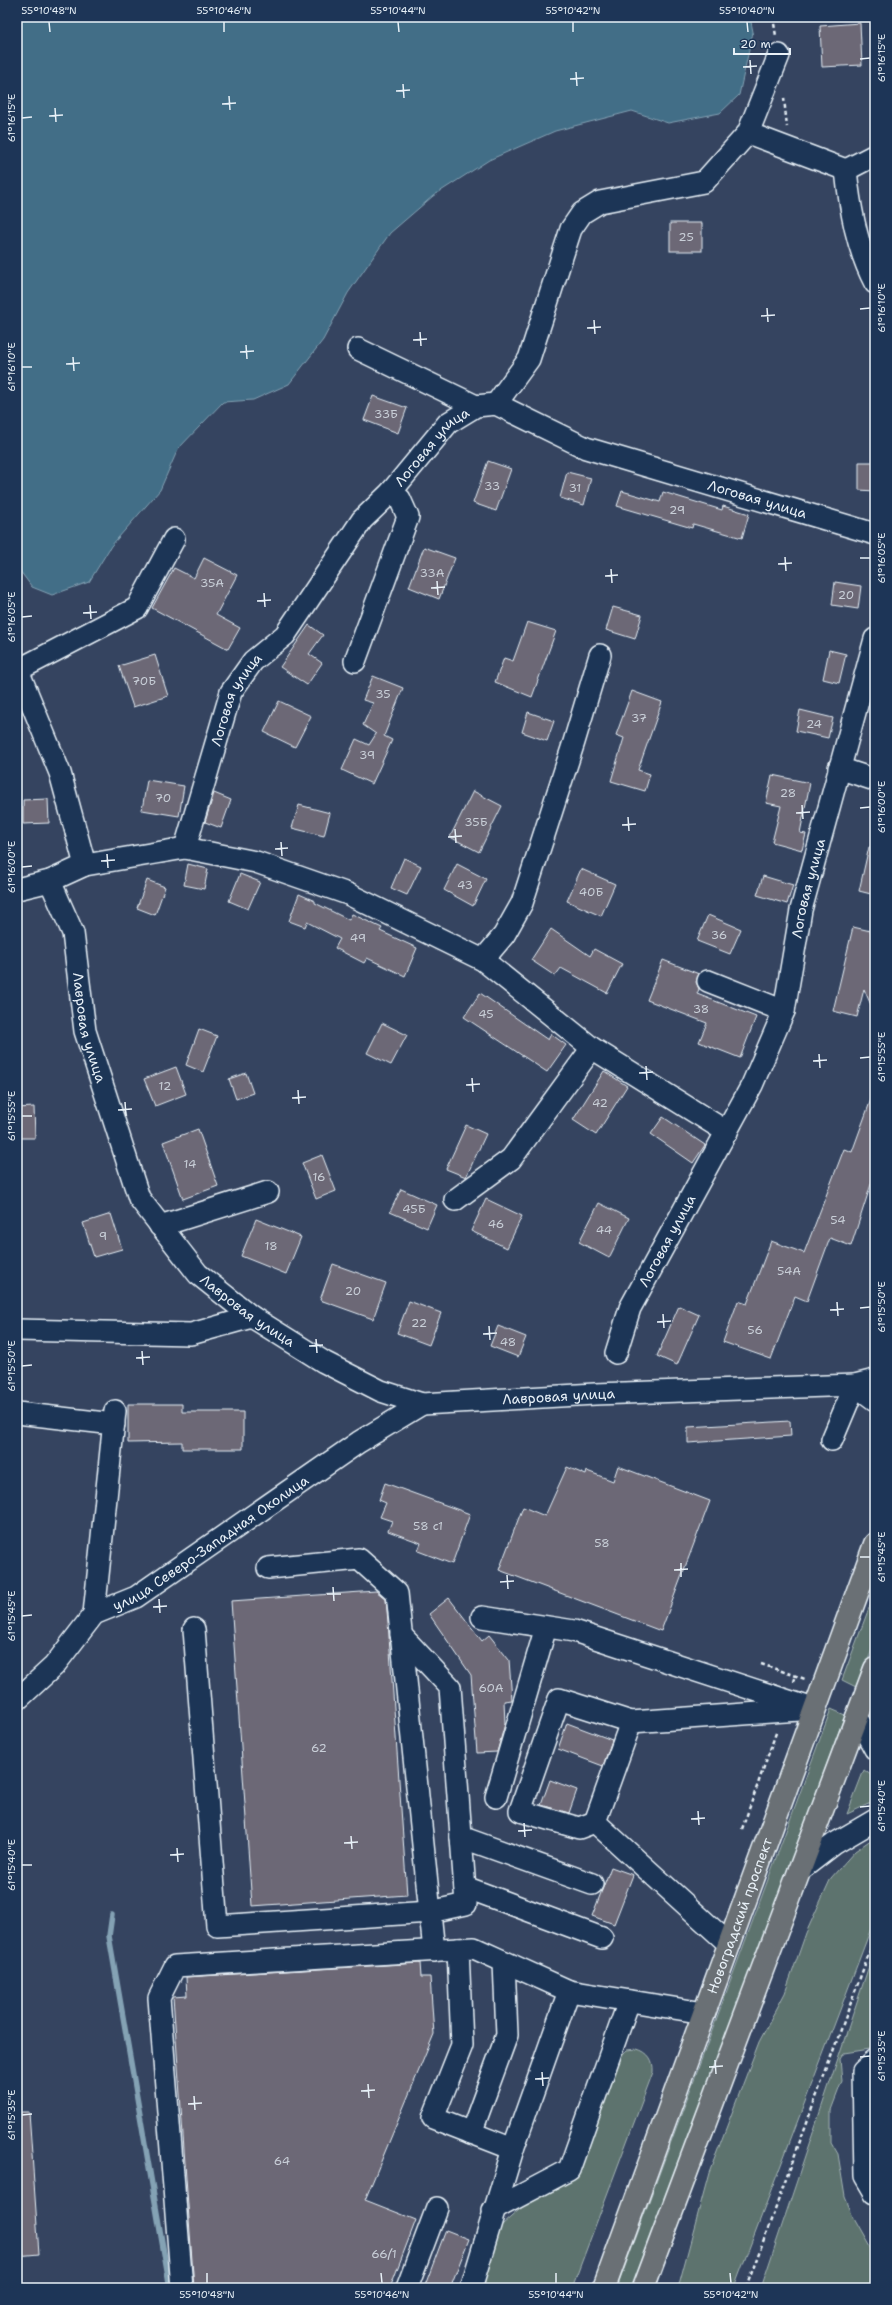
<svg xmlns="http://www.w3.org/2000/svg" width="892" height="2305" viewBox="0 0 892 2305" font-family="'Shantell Sans',sans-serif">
<rect width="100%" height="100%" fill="#354460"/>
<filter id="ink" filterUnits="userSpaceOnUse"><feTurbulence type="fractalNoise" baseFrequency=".025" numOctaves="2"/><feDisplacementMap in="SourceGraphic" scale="8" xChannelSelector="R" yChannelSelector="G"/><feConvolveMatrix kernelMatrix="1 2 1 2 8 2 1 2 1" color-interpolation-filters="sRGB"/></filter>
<g filter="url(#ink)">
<!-- green -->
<g fill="#5d736e" stroke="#a2b2b3">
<path d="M875,1592V1641L858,1688L842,1680Z"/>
<path d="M831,1709L845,1715L633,2288H617Z"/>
<path d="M864,1770L875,1778V1801L847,1814Z"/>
<path d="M875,1837V1918L734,2288H678L709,2173L759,2042L785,1993L806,1933L831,1878L855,1851Z"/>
<path d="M875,1948V2045L870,2049L844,2053L840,2059L842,2081L831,2110V2142L838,2154L845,2197L853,2216L875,2255V2288H761Z"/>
<path d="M637,2049C648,2052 654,2060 653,2072L572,2288H473L487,2242L503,2224L527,2203L560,2188L574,2175L622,2055L627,2050Z"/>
</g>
<!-- water -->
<path fill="#426e87" stroke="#84a2b4" d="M17,17H750L753,32L739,95L720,113L668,123L632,111L555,131L489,160L433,196L390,233L348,293L323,340L289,384L253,400L223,402L178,449L160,490L111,546L89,582L52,595L32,587L17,567Z"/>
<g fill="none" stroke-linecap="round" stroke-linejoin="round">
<!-- stream -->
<path stroke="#84a2b4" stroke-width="5.5" d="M112,1915L109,1936L170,2288"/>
</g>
<!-- building -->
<g fill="#6c6876" stroke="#e8f1f8">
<path d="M860,23L862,65L822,67L820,26Z"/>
<rect x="670" y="223" width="32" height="28"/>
<path d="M373,396L407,408L398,433L364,420Z"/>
<path d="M488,461L511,469L496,511L473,503Z"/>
<path d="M859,462H875V491L859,490Z"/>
<path d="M567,472L591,478L584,505L560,498Z"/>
<path d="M622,491L660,502L663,492L722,510L723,506L749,514L742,538L693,524L692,528L617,506Z"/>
<path d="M424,547L455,558L439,599L409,587Z"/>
<path d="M204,558L237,575L216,615L240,628L228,649L152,608L174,568L194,578Z"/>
<path d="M835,582L861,586L858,609L832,605Z"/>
<path d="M613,607L642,615L635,639L606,630Z"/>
<path d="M527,622L556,631L532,697L495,682L504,658L513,661Z"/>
<path d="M309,625L323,635L309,654L322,663L307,685L280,667Z"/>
<path d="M829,650L846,654L839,683L823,679Z"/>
<path d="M155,655L168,696L133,707L119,666Z"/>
<path d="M373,676L403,688L384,736L392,740L372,784L342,770L356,739L369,745L376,734L363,725L373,703L363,700Z"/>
<path d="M632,691L662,702L638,770L650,774L645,791L611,781L624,738L616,735Z"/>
<path d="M279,701L311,716L295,747L264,732Z"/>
<path d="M800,710L833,718L828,738L796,731Z"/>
<path d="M528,712L554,721L547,741L522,732Z"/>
<path d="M772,775L810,783L800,833L806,834L802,850L772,842L781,806L766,803Z"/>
<path d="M147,780L184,786L179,816L142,810Z"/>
<path d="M473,791L502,806L479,852L450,837Z"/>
<path d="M214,793L231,800L221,828L205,822Z"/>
<path d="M48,799L49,823L23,824V800Z"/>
<path d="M299,805L330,813L324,836L292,828Z"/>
<path d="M869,847H875V895L859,891Z"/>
<path d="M404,858L421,866L407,895L391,888Z"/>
<path d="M188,864L208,869L204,889L184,885Z"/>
<path d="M457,864L486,879L473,906L444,890Z"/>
<path d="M581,869L615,884L601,916L567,901Z"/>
<path d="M240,874L260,882L248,909L229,901Z"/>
<path d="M763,876L793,885L787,904L757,895Z"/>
<path d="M147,880L165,887L155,915L137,908Z"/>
<path d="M299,894L315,901V903L349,920L352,914L382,928L380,931L417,948L405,976L367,958L364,963L335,948L340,939L307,922L305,927L289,921Z"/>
<path d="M708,915L741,929L730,954L697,941Z"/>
<path d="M853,927L875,932V1014L864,989L857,1017L833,1011Z"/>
<path d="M551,929L590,956L594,949L622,964L607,993L561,968L555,976L531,960Z"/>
<path d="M663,960L699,974L696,982L699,989L697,994L756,1017L740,1058L699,1042L707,1023L647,1000Z"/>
<path d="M480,993L548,1040L551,1034L566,1045L547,1072L464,1017Z"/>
<path d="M382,1023L407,1035L391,1065L367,1053Z"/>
<path d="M199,1029L217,1036L203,1072L186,1065Z"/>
<path d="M176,1067L186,1094L155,1106L144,1079Z"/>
<path d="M604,1071L627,1086L596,1135L573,1120Z"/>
<path d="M246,1073L253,1093L236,1099L229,1079Z"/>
<path d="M873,1094H875V1172L851,1246L830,1238L807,1301L795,1296L771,1359L723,1342L738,1301L747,1304L771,1241L804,1253L844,1149L852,1152Z"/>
<path d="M34,1107L35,1138H17V1108Z"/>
<path d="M663,1117L705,1145L693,1163L651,1134Z"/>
<path d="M466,1125L486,1134L466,1177L446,1169Z"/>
<path d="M198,1129L218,1186L183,1199L163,1142Z"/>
<path d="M322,1155L336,1191L316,1199L302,1163Z"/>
<path d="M401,1189L437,1205L427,1228L390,1212Z"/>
<path d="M486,1199L522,1216L507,1248L471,1231Z"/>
<path d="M599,1203L629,1218L609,1258L579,1242Z"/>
<path d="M111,1214L122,1249L94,1257L83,1223Z"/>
<path d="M256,1219L301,1237L286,1274L241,1256Z"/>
<path d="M333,1264L386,1283L373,1319L320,1300Z"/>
<path d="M409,1301L441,1313L429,1345L397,1333Z"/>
<path d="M679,1306L699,1315L677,1365L657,1356Z"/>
<path d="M498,1326L526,1337L518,1357L490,1346Z"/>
<path d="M128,1404H182V1412H243V1449H182V1442L128,1443Z"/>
<path d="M790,1421L791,1436L688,1443V1427Z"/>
<path d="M618,1466L710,1501L661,1631L499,1570L523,1507L545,1516L567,1467L586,1475L587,1471L613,1481Z"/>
<path d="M385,1483L470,1514L452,1564L418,1551L421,1543L388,1531L392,1521L380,1517L386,1503L379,1500Z"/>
<path d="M376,1591L386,1599L388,1622L407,1895L252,1906L231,1601Z"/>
<path d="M449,1598L482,1641L489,1635L509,1660L512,1700L504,1701L505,1724L497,1752L477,1753L471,1675L429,1614Z"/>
<path d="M567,1723L612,1740L603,1766L558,1749Z"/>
<path d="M550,1780L577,1790L569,1813L541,1805Z"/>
<path d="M611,1867L633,1875L614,1924L592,1916Z"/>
<path d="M420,1963L421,1977H430L434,2034L365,2200L416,2220L390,2288H194L173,1997L187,1996L186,1977Z"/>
<path d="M17,2112H29L39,2254L17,2256Z"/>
<path d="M446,2230L469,2239L450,2288H424Z"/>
</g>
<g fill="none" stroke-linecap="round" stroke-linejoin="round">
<defs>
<g id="minor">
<path d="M748,133L779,55"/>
<path d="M846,170L875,155"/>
<path d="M358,349L476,406"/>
<path d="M496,404L529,359L571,229L582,213L600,202L704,182L748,133L846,170C850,209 857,249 875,283"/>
<path d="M355,661L408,517L400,499L391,492"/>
<path d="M17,668L60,773L85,865"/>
<path d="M18,670L137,608L174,539"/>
<path d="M839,768L875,780"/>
<path id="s1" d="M185,848L231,692L253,661L285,635L362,520L391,492L448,423L476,406L496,404L586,448L875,534"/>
<path id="s2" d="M50,881L73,933L85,1031L139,1198L198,1274L252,1317L324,1362L381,1391L422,1404L595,1394L855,1385L832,1440"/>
<path d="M17,889L50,881L85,865L185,848L256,862L348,894L483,960L592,1048L727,1132"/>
<path d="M483,960L504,935L522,903L574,742L600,655"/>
<path d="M708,981L784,1011"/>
<path d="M455,1200L511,1159L592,1048"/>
<path d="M160,1226L268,1192"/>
<path d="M17,1330L191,1334L252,1317"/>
<path id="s3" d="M616,1353L630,1308L752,1085L784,1011L801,910L875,639"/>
<path d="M875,1380L855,1385L875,1400"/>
<path d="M17,1413L114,1424"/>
<path d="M268,1568L359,1559L397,1593L434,1951"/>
<path d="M94,1614L115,1411"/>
<path d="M482,1617L574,1631L804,1706"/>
<path d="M194,1629L217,1926L430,1912L466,1904L450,1687L401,1635"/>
<path id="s4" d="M17,1700L54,1666L94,1614L136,1597L359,1442L422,1404"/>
<path d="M857,1716L875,1749"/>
<path d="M496,1797L546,1627"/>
<path d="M595,1822L579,1828L520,1811L559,1699L631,1722"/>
<path d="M461,1837L592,1884"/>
<path d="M799,1871L834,1844L875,1820"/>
<path d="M465,1887L602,1938"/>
<path d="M729,1944L595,1822L631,1722L814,1709"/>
<path d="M875,2060L863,2071L865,2176L875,2193"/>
<path d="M471,2133L507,2035L504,1962"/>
<path d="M513,2149L433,2118L462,2045L458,1949L474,1948L569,1991"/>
<path d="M493,2210L569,2170L629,2001"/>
<path d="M182,2288L159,1998L175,1966L458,1949"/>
<path d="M407,2288L437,2208"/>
<path d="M471,2288L513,2149L569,1991L704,2013"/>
</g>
<g id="major">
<path id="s5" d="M604,2288L875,1544"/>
<path d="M643,2288L875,1669"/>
</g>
</defs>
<!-- minor casing -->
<use href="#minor" stroke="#e8f1f8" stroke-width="24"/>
<!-- major casing -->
<use href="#major" stroke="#e8f1f8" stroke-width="25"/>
<!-- path -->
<g stroke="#e8f1f8" stroke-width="2.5" stroke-dasharray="4 3" stroke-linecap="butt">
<path d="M773,17L776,36"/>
<path d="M784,98L787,127"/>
<path d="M761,1664L805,1679"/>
<path d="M794,1682L796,1675"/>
<path d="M742,1829L777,1730"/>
<path d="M746,2288L875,1937"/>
</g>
<!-- minor -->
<use href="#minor" stroke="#1d3557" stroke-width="21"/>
<!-- major -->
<use href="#major" stroke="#6b7074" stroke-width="22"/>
</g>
</g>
<!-- ticks -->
<path fill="none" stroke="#e8f1f8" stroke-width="1.5" d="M49,22L50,32M224,22V32M398,22L399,32M573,22V32M747,22L748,32M860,59L870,58M750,60L751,74M743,67L757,66M576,72L577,86M570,79L584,78M403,84L404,98M396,91L410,90M229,96L230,110M222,104L236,103M55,108L56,122M49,116L63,115M22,118L32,117M767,308L768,322M860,309L870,308M761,316L775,315M594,320L595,334M587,328L601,327M420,332L421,346M413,340L427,339M246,345L247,359M240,352L254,351M73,357L74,371M66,364L80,363M22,367H32M785,557L786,571M860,558H870M778,564L792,563M611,569L612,583M605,576L618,575M437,581L438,595M431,588L445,587M264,593L265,607M257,601L271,600M90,605L91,619M83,613L97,612M22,617L32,616M802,805L803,819M860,808L870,807M796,813L810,812M628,817L629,831M622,825L636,824M455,829L456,843M448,837L462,836M281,842L282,856M275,849L288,848M107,854L108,868M101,861L115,860M22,867L32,866M819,1054L820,1068M860,1058L870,1057M813,1061L827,1060M646,1066L647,1080M639,1073L653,1072M472,1078L473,1092M466,1085L480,1084M298,1090L299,1104M292,1098L306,1097M125,1102L126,1116M118,1110L132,1109M22,1116H32M837,1302L838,1316M860,1308L870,1307M830,1310L844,1309M663,1314L664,1328M657,1322L671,1321M489,1326L490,1340M483,1334L497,1333M316,1339L317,1353M309,1346L323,1345M142,1351L143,1365M136,1358L150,1357M22,1366L32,1365M860,1557H870M681,1563V1577M674,1570L688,1569M507,1575L508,1589M500,1582L514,1581M333,1587L334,1601M327,1594H341M159,1599L160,1613M153,1607L167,1606M22,1616L32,1615M860,1807L870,1806M698,1811L699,1825M691,1819L705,1818M524,1823L525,1837M518,1831L532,1830M351,1836L352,1849M344,1843L358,1842M177,1848L178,1862M170,1855L184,1854M22,1865H32M860,2057L870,2056M715,2060L716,2074M709,2067L723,2066M542,2072L543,2086M535,2079L549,2078M368,2084L369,2098M361,2091L375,2090M194,2096L195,2110M188,2104L202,2103M22,2115L32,2114M207,2273V2283M381,2273L382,2283M556,2273V2283M730,2273L731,2283"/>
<g text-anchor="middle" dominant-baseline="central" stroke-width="3" stroke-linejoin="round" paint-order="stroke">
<!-- number labels -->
<g font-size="12" fill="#c9cfd8">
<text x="686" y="237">25</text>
<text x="386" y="414">33Б</text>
<text x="492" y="486">33</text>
<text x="575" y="488">31</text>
<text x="677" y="510">29</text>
<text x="432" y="573">33А</text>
<text x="212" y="583">35А</text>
<text x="846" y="595">20</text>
<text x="144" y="681">70Б</text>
<text x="383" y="694">35</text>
<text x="639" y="718">37</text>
<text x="814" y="724">24</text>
<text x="367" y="755">39</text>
<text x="788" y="793">28</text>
<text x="163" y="798">70</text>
<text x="476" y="822">35Б</text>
<text x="465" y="885">43</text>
<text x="591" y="892">40Б</text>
<text x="719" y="935">36</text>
<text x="358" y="938">49</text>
<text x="701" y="1009">38</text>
<text x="486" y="1014">45</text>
<text x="165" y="1086">12</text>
<text x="600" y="1103">42</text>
<text x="190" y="1164">14</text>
<text x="319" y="1177">16</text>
<text x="414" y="1209">45Б</text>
<text x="838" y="1220">54</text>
<text x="496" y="1224">46</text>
<text x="604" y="1230">44</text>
<text x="103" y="1236">9</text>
<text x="271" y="1246">18</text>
<text x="789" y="1271">54А</text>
<text x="353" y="1291">20</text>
<text x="419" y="1323">22</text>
<text x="755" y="1330">56</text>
<text x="508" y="1342">48</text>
<text x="428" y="1526">58 с1</text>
<text x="602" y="1543">58</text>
<text x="491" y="1688">60А</text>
<text x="319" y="1748">62</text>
<text x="282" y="2161">64</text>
<text x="384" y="2254">66/1</text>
</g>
<!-- street labels -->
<g font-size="14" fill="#e8f1f8" stroke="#1d3557">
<text stroke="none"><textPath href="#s1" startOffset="482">Логовая улица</textPath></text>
<text stroke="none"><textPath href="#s1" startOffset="842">Логовая улица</textPath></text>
<text stroke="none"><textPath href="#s1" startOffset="158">Логовая улица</textPath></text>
<text stroke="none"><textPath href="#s3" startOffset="507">Логовая улица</textPath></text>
<text stroke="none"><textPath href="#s2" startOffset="153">Лавровая улица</textPath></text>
<text stroke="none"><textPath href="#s3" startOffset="124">Логовая улица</textPath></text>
<text stroke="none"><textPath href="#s2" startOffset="489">Лавровая улица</textPath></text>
<text stroke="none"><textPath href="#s2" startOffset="825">Лавровая улица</textPath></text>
<text stroke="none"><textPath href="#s4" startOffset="253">улица Северо-Западная Околица</textPath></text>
<text stroke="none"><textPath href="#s5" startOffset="396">Новоградский проспект</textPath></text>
</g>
</g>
<!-- margin -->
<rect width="892" height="2305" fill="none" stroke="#1d3557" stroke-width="44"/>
<!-- scale -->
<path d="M734 48v6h56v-6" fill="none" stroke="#e8f1f8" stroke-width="2"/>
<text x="740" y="48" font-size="12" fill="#e8f1f8" stroke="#1d3557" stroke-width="3" paint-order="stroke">20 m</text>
<rect x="22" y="22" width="848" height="2261" fill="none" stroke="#e8f1f8" stroke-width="1.5"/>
<g font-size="10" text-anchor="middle" fill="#e8f1f8">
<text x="49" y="14">55°10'48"N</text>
<text x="224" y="14">55°10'46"N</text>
<text x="398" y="14">55°10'44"N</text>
<text x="573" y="14">55°10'42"N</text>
<text x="747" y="14">55°10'40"N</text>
<text transform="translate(881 58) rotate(-90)" y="4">61°16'15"E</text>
<text transform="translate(11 118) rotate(-90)" y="4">61°16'15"E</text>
<text transform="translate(881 308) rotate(-90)" y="4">61°16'10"E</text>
<text transform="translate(11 367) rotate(-90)" y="4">61°16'10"E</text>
<text transform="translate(881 558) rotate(-90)" y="4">61°16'05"E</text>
<text transform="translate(11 617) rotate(-90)" y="4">61°16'05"E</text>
<text transform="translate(881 807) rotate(-90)" y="4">61°16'00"E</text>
<text transform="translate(11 867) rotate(-90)" y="4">61°16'00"E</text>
<text transform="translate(881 1057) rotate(-90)" y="4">61°15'55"E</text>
<text transform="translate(11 1116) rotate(-90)" y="4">61°15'55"E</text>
<text transform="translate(881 1307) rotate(-90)" y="4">61°15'50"E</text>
<text transform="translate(11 1366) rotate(-90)" y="4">61°15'50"E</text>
<text transform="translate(881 1557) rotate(-90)" y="4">61°15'45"E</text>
<text transform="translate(11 1616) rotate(-90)" y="4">61°15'45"E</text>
<text transform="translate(881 1806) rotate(-90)" y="4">61°15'40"E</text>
<text transform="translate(11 1865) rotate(-90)" y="4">61°15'40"E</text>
<text transform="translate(881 2056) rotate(-90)" y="4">61°15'35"E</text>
<text transform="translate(11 2115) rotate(-90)" y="4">61°15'35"E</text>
<text x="207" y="2298">55°10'48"N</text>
<text x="382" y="2298">55°10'46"N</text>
<text x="556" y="2298">55°10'44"N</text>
<text x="731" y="2298">55°10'42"N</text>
</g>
</svg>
